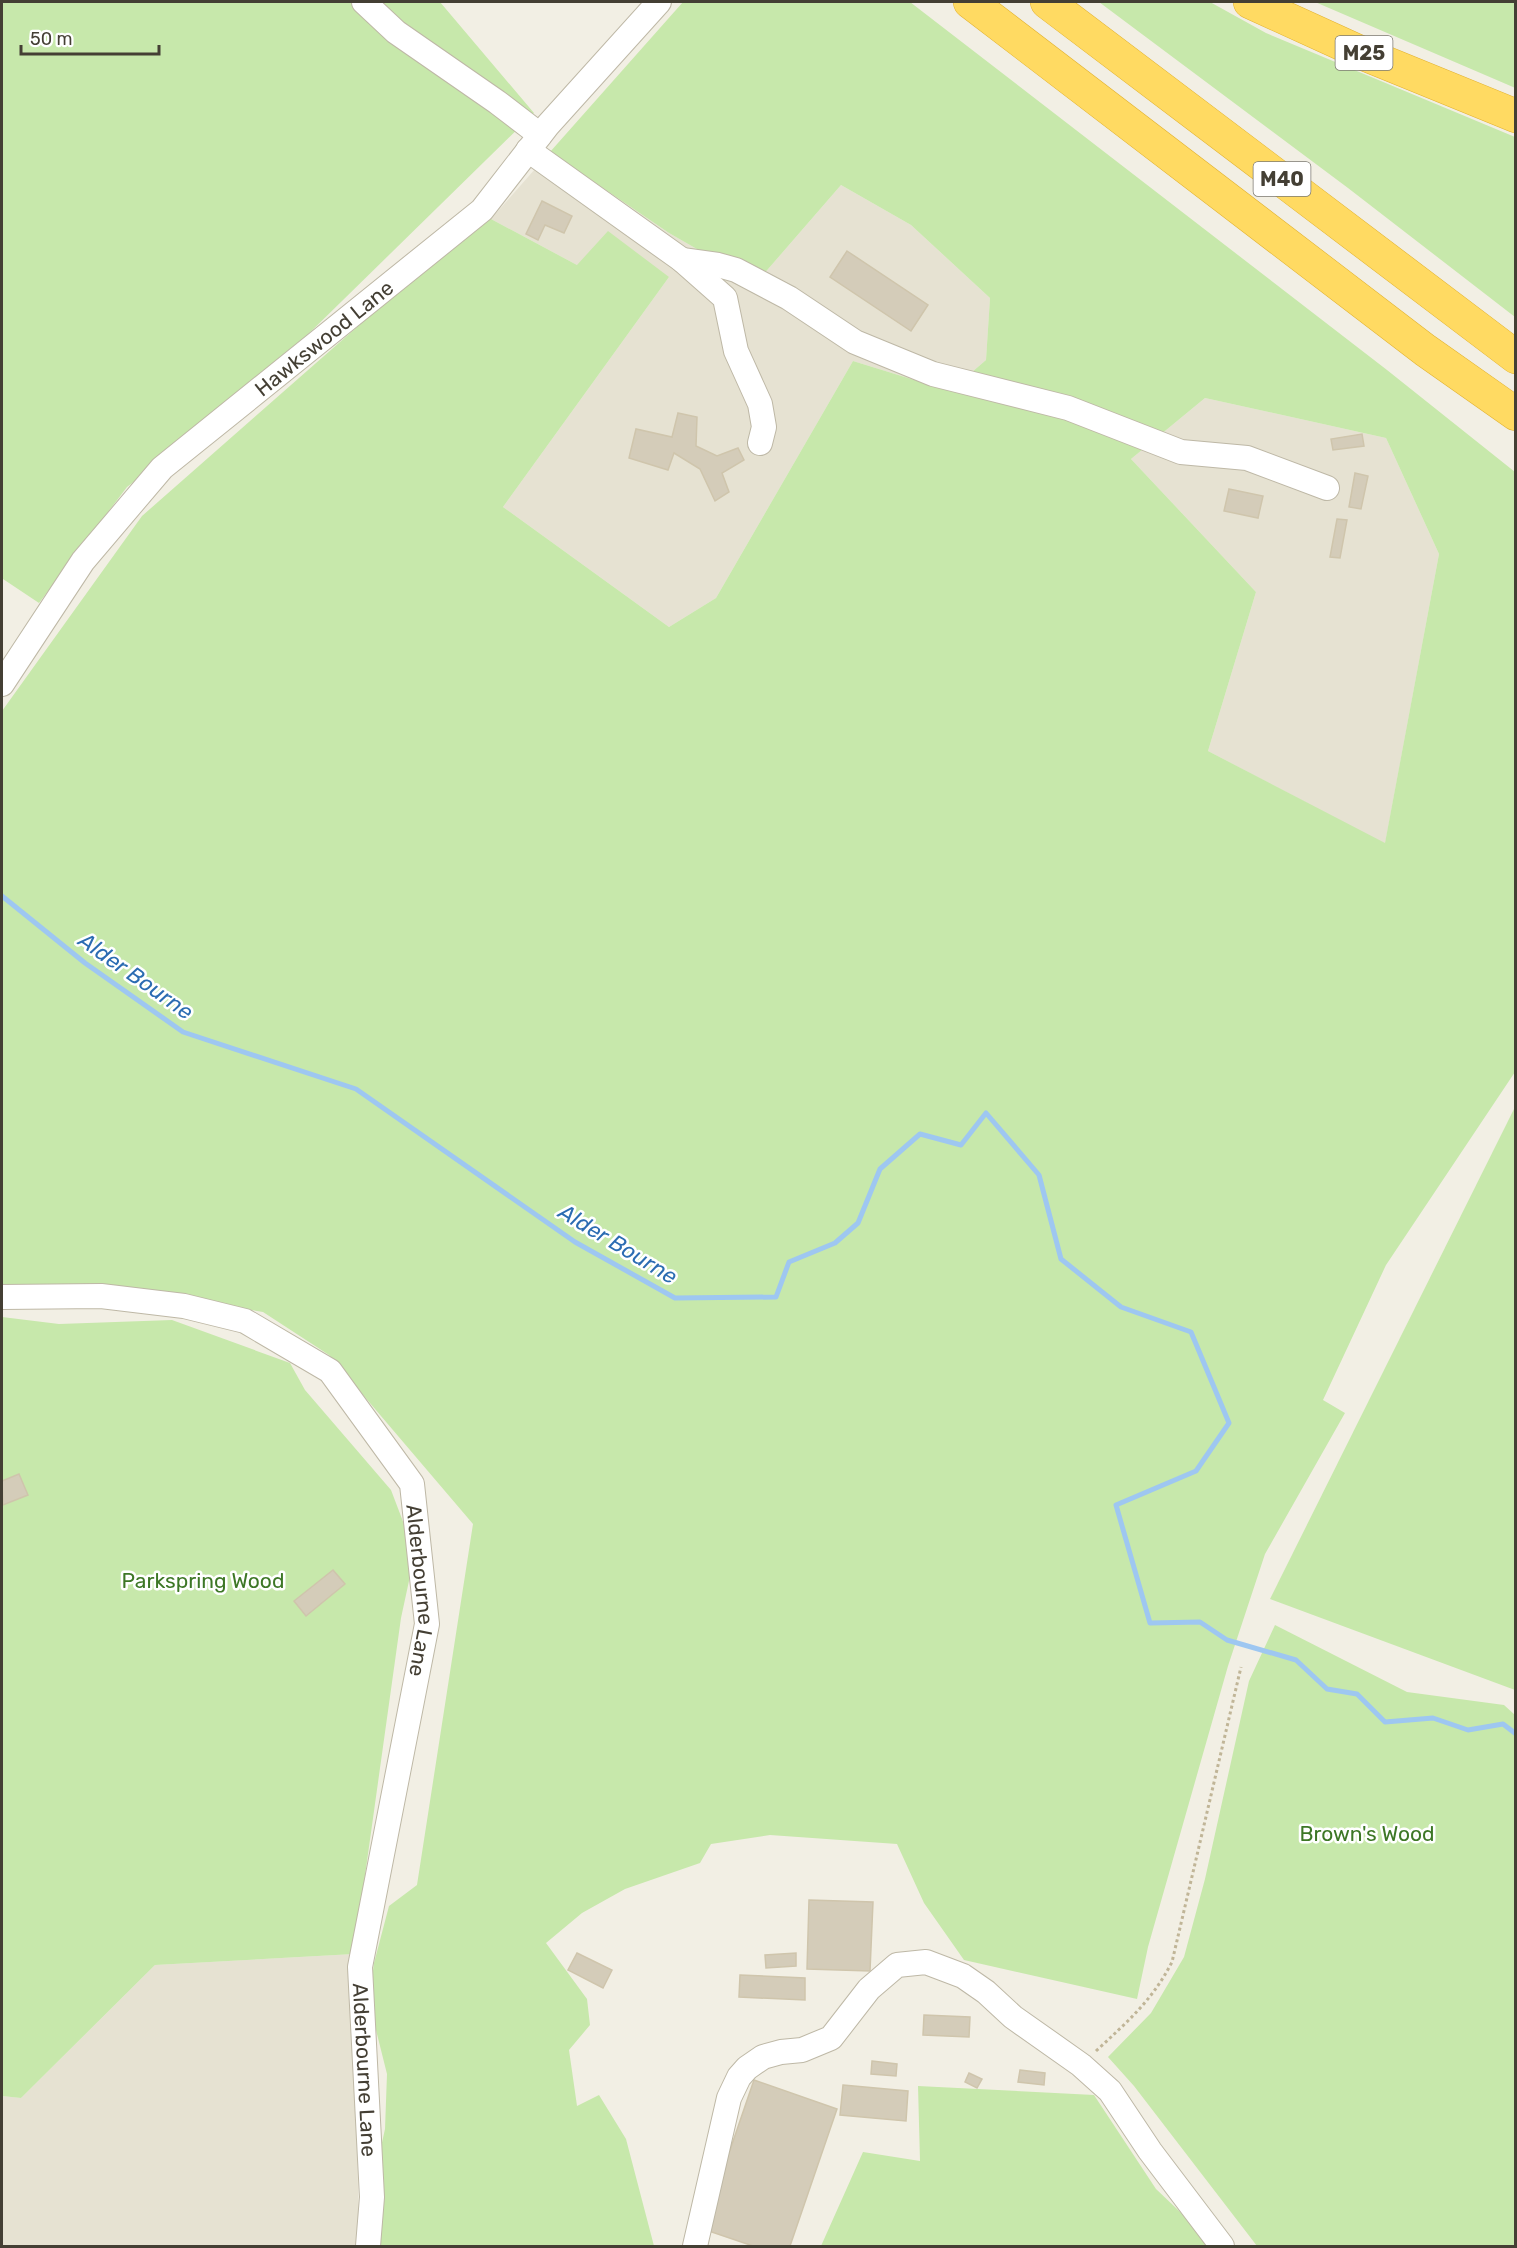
<svg xmlns="http://www.w3.org/2000/svg" width="1517" height="2248" viewBox="0 0 1517 2248" font-family="Rubik,sans-serif">
<rect width="100%" height="100%" fill="#f2efe4"/>
<!-- residential -->
<g fill="#e6e2d2">
<path d="M550,152L669,233L756,283L841,185L911,225L990,298L986,360L950,391L853,361L716,598L669,627L503,507L669,277L577,265L491,219Z"/>
<path d="M1205,398L1386,438L1439,554L1385,844L1208,751L1256,592L1131,459Z"/>
<path d="M354,1954L359,2246H2V2096L21,2098L155,1965Z"/>
</g>
<!-- green -->
<g fill="#c7e8ab" fill-rule="evenodd">
<path d="M2,2H440L534,113L294,348L196,434L127,487L39,603L3,579L2,574Z"/>
<path d="M683,2H910L1387,370L1515,472V1072L1386,1265L1323,1400L1345,1413L1265,1554L1228,1666L1148,1947L1137,1999L964,1960L924,1903L897,1844L770,1835L711,1844L700,1863L625,1889L582,1913L546,1943L587,1999L590,2025L569,2050L577,2106L599,2095L626,2139L654,2246H374L375,2174L385,2129L387,2074L369,2002L374,1963L389,1906L417,1885L473,1524L329,1355L263,1312L123,1287L2,1284V711L142,516L488,212L491,219L577,265L608,231L669,277L503,507L669,627L716,598L853,361L950,391L986,360L990,298L911,225L841,185L756,283L669,233L550,152ZM1205,398L1386,438L1439,554L1385,843L1208,751L1256,592L1131,459Z"/>
<path d="M1099,2H1210L1266,33L1515,137V317L1348,188Z"/>
<path d="M1315,2H1515V88L1513,87Z"/>
<path d="M1515,1107L1516,1690H1515L1270,1599Z"/>
<path d="M2,1317L59,1324L172,1320L290,1363L305,1390L391,1490L415,1553L401,1618L354,1954L155,1965L21,2098L2,2096Z"/>
<path d="M1275,1625L1407,1692L1504,1705L1515,1715V2246H1257L1134,2086L1108,2057L1151,2013L1184,1957L1205,1879L1249,1681Z"/>
<path d="M918,2086L1094,2095L1156,2189L1216,2246H821L863,2152L920,2161Z"/>
</g>
<g fill="none" stroke-linecap="round" stroke-linejoin="round">
<!-- stream -->
<path stroke="#9ec7f1" stroke-width="5" d="M2,896L85,963L183,1032L356,1089L575,1242L675,1298L776,1297L789,1262L835,1243L858,1223L880,1169L920,1134L961,1145L986,1113L1039,1175L1061,1259L1121,1307L1191,1332L1229,1423L1196,1471L1116,1505L1150,1623L1200,1622L1227,1640L1296,1660L1327,1689L1357,1694L1385,1722L1433,1718L1468,1730L1503,1724L1516,1734"/>
</g>
<!-- building -->
<g fill="#d4ccb9" stroke="#cfc5ac" stroke-width="1.5">
<path d="M542,201L572,216L564,233L545,225L538,240L526,234Z"/>
<path d="M847,251L928,305L911,331L830,277Z"/>
<path d="M678,413L697,417L696,446L717,456L738,448L744,460L722,473L729,492L715,501L700,469L674,453L668,470L629,458L636,429L672,437Z"/>
<path d="M1362,434L1364,446L1333,450L1331,439Z"/>
<path d="M1355,473L1368,476L1361,509L1349,507Z"/>
<path d="M1229,489L1263,496L1258,518L1224,511Z"/>
<path d="M1337,519L1347,520L1340,558L1330,557Z"/>
<path d="M19,1474L28,1495L3,1505L2,1481Z"/>
<path d="M333,1570L345,1584L306,1616L294,1601Z"/>
<path d="M809,1900L873,1902L870,1971L807,1969Z"/>
<path d="M577,1953L612,1970L603,1988L568,1970Z"/>
<path d="M796,1953V1966L766,1968L765,1955Z"/>
<path d="M740,1975L805,1978V2000L739,1997Z"/>
<path d="M924,2015L970,2017L969,2037L923,2035Z"/>
<path d="M872,2061L897,2064L896,2076L871,2074Z"/>
<path d="M1020,2070L1045,2073L1044,2085L1018,2082Z"/>
<path d="M969,2073L982,2079L977,2088L965,2082Z"/>
<path d="M754,2080L837,2109L790,2246H753L703,2229Z"/>
<path d="M843,2085L908,2091L906,2121L840,2115Z"/>
</g>
<g fill="none" stroke-linecap="round" stroke-linejoin="round">
<defs>
<g id="minor">
<path d="M364,2L396,32L497,102L540,135"/>
<path d="M528,150L682,260L725,298L736,351L760,404L764,427L760,443"/>
<path d="M682,260L718,265L736,270L789,298L855,342L933,374L1068,408L1181,452L1247,458L1327,488"/>
<path id="s1" d="M2,684L83,561L162,468L482,210L548,125L659,2"/>
<path id="s2" d="M2,1297L101,1296L184,1306L245,1321L330,1371L412,1484L427,1624L360,1967L372,2197L368,2246"/>
<path d="M695,2246L729,2098L739,2077L747,2068L763,2057L781,2052L802,2050L831,2038L869,1989L897,1965L926,1962L963,1976L986,1992L1013,2017L1081,2065L1110,2091L1150,2151L1222,2246"/>
</g>
<g id="highway">
<path d="M970,2L1425,350L1516,414"/>
<path d="M1047,2L1516,357"/>
<path d="M1250,2L1364,54L1516,116"/>
</g>
</defs>
<!-- minor casing -->
<use href="#minor" stroke="#beb8a6" stroke-width="26"/>
<!-- highway casing -->
<use href="#highway" stroke="#e1b130" stroke-width="34"/>
<!-- path -->
<path stroke="#c0b597" stroke-width="3" stroke-dasharray="3 3" stroke-linecap="butt" d="M1096,2051C1127,2022 1152,2001 1172,1962L1241,1667"/>
<!-- minor -->
<use href="#minor" stroke="#fff" stroke-width="24"/>
<!-- highway -->
<use href="#highway" stroke="#ffda62" stroke-width="33"/>
</g>
<g text-anchor="middle" dominant-baseline="central" stroke-width="5" stroke-linejoin="round" paint-order="stroke">
<!-- shield labels -->
<g fill="#fff" stroke="#7c7971" stroke-width="1.5">
<rect x="1335.5" y="36" width="57" height="34" rx="4.5"/>
<rect x="1253.5" y="162" width="57" height="34" rx="4.5"/>
</g>
<g font-size="20" font-weight="bold" fill="#443f34">
<text x="1364" y="53">M25</text>
<text x="1282" y="179">M40</text>
</g>
<!-- street labels -->
<g font-size="21" fill="#443f34" stroke="#fff">
<text stroke="none"><textPath href="#s1" startOffset="477">Hawkswood Lane</textPath></text>
<text stroke="none"><textPath href="#s2" startOffset="591">Alderbourne Lane</textPath></text>
<text stroke="none"><textPath href="#s2" startOffset="1077">Alderbourne Lane</textPath></text>
</g>
<!-- park labels -->
<g font-size="21" fill="#3d7726" stroke="#fff">
<text x="203" y="1580">Parkspring Wood</text>
<text x="1367" y="1833">Brown's Wood</text>
</g>
<!-- water labels -->
<g font-size="22" font-style="italic" fill="#2b6cb2" stroke="#fff">
<text transform="translate(136 976) rotate(35)">Alder Bourne</text>
<text transform="translate(618 1244) rotate(31)">Alder Bourne</text>
</g>
</g>
<!-- border -->
<rect width="1517" height="2248" fill="none" stroke="#443f34" stroke-width="6"/>
<!-- scale -->
<path d="M21 45v9h138v-9" fill="none" stroke="#443f34" stroke-width="3"/>
<text x="30" y="45" font-size="18" fill="#443f34" stroke="#ffffff" stroke-width="4.5" paint-order="stroke">50 m</text>
</svg>
